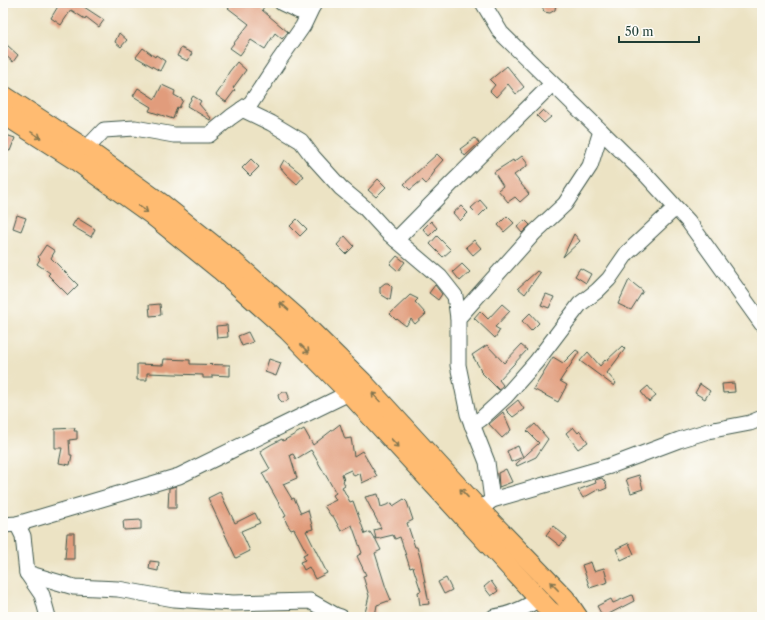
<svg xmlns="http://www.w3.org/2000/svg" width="765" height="620" viewBox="0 0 765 620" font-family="'Libre Caslon Text',serif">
<rect width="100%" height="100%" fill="#fdfcf7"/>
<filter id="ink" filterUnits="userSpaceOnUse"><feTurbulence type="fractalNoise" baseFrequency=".025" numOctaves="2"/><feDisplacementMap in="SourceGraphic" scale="8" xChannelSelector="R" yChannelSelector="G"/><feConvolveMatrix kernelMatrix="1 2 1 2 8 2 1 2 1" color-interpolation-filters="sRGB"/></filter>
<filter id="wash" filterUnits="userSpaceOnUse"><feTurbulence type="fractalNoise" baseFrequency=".012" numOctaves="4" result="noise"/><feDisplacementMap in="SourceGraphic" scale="16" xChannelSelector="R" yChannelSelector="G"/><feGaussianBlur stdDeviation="0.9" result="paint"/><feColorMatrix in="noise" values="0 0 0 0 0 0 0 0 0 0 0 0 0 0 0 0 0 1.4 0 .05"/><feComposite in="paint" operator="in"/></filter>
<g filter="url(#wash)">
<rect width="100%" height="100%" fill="#ece3c4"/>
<g id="blocks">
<!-- building -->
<g fill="#e19c7b">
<path d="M60,3H78L104,20L99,27L86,17L85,19L71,10L61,25L51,18Z"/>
<path d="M231,3H241L246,7L249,3H259L264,7L262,10L288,32L282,39L275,33L265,49L251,40L240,55L230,48L249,24L228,8Z"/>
<path d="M541,3H556L555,10L550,13L544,12Z"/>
<path d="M119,33L127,40L121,47L115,42Z"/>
<path d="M7,45L18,55L13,62L3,53V50Z"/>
<path d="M143,48L155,57L156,55L165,61L160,71L136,57Z"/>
<path d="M181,48L192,53L188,61L177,56Z"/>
<path d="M237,62L246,70L233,88L235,90L226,102L216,95L223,85H222L229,72Z"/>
<path d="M507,66L524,87L516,94L508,84L496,97L490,91L495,85L490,80Z"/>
<path d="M162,85L175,91L174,95L183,100L179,108L177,107L173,119L149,111L151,107L133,96L138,88L155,99Z"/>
<path d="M193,96L201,101L199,104L211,118L210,120L187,106Z"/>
<path d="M543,110L551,117L544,123L537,116Z"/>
<path d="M6,135L15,138L10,151L3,149V143Z"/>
<path d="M475,138L479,143L465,156L460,149Z"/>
<path d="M437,154L443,160L434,170L435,171L426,184L422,180L410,190L404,184Z"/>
<path d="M522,156L527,163V166L514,175L529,194L520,202L515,197L508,202L498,190L503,186L494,172L513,160L514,162Z"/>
<path d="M251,159L259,167L250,176L242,168Z"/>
<path d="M284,160L304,176L297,184L286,174L280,167Z"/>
<path d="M378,179L386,187L376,197L368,190Z"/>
<path d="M480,200L487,208L479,216L471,208Z"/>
<path d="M461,206L468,213L460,221L453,213Z"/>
<path d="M17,215L26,218L21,231L13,228Z"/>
<path d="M507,216L514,223L504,232L498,225Z"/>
<path d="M77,218L95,229L91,237L72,226Z"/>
<path d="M297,219L307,229L300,236L290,226Z"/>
<path d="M525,220L530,225L522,233L517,227Z"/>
<path d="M431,221L437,228L429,236L423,229Z"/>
<path d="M574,234L580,241L563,257Z"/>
<path d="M345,236L354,246L346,254L337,245Z"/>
<path d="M437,236L451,250L443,257L430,244Z"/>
<path d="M474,240L481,248L473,255L466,247Z"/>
<path d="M46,245L55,251L51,258L78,285L68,295L48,275L50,273L37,264L40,259L38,257Z"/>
<path d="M397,256L405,262L398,271L390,264Z"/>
<path d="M462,264L470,272L460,281L453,272Z"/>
<path d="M580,268L591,274L586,283L575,276Z"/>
<path d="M537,271L540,273L525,294L518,288Z"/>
<path d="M629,280L643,291L631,310L618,304Z"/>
<path d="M385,283H388L392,287L390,300L382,295L380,293V287Z"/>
<path d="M435,285L442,294L438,300L429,293Z"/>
<path d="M546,294L554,297L549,308L541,305Z"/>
<path d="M410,295L418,299L415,302L426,314L415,324L411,319L406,326L397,319L396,320L390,314Z"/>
<path d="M160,304L161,315L150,316L149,305Z"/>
<path d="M502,304L510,311L495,327L500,330L495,338L474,318L480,311L488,319Z"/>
<path d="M530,313L539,323L531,331L522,321Z"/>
<path d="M227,325L228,337L217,338L216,326Z"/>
<path d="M248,332L253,342L242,346L238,336Z"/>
<path d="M487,345L504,363L521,345L527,350L499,380L503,385L499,390L480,371L481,370L472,355Z"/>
<path d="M622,346L625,349L607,373L616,383L614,386L580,361L588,352L600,366L605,360L606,361Z"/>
<path d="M576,350L579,352L560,381L567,385L558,402L533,389L553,357L563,363Z"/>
<path d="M164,359L190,360V364L230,365V376L212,375V378H203V375L147,373V380H137V364L163,365Z"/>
<path d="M269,359L281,363L276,376L265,372Z"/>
<path d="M734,383L735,392L723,393L722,384Z"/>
<path d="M700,384L710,391L705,399L695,393Z"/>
<path d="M648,386L656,396L649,402L641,392Z"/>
<path d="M282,392H287L289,397L287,401L282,402L279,399L278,395Z"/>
<path d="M518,400L524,409L513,417L506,410Z"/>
<path d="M503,412L511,430L502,438L489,424Z"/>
<path d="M340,424L345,439L351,438L354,456L362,451L377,476L362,483L360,473L354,476L351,470L342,474L344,480L343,481L345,485L342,487L350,502L353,501L365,534L370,532L374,538H375L381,550L375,553L386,588L391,600L377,605L375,616L365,613L369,596L363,576L366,575L357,556L362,553L352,525L341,531L333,516H331L324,506L336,500L333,495L336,493L311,450L296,459L293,454L290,455L297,478L283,484L292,499L294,498L301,513L308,510L313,529L306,531L327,573L315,579L309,567L304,570L300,562L305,560L303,555L307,553L294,529L291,530L287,524L284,517L286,516L262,473L270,469L260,451L272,444L282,439L283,441L304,429L313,445Z"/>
<path d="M535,424L548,439L536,457L517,466L516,464L539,443L527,431Z"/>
<path d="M573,427L578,433L580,431L588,442L578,449L566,433Z"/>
<path d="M75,428L74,431H77V439L69,440L70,455H72L70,465L59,463L62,448H55V429Z"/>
<path d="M518,446L523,457L511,462L507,451Z"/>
<path d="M506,469L512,482L499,487L498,473Z"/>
<path d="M639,475L643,489L631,493L626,479Z"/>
<path d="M602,478L607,485L606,486L607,488L600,491L599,489L583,498L578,490L596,483L595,480Z"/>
<path d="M176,486V508H168L169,488Z"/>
<path d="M220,492L235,523L255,513L260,523L241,531L250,551L236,558L208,498Z"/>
<path d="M378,494L381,507L392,503L393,506L404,499L407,502L413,520L407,523L415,547H417L421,561L429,604L420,605L418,592L421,591L413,567L410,568L400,537L395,539L393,535L376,539L374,530L381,528L365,497Z"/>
<path d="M141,520V529L124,530L123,521Z"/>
<path d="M553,526L567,537L560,546L546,535Z"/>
<path d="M67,533H74V559H65Z"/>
<path d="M629,543L634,554L621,560L616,549Z"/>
<path d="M150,561L159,562L158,571L149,569Z"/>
<path d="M591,562L594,571L604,568L608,582L590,588L582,565Z"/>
<path d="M446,578L452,590L444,594L438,582Z"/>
<path d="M491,581L498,591L491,596L484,587Z"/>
<path d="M632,595L634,601L603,617L597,606L611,599L613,603Z"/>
</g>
</g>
</g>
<g filter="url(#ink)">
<use href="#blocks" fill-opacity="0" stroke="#3e564a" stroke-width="1"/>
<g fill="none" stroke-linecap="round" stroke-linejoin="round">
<defs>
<g id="minor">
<path d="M282,3L299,11L312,7L315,3"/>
<path d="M483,3L501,33L648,177L688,221L762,324"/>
<path d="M242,109L271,123L301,141L313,157L341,188L365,208L387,232L440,277L455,296L458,318"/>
<path d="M81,158L86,149L104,130L135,128L174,135H209L231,117L251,103L280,59L303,26L312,7"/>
<path d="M396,240L451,184L552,84"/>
<path d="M472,425L481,419L505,397L536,362L580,304L597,291L609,279L627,253L675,208"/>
<path d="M492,500L610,466L679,440L708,431L750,423L762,418"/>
<path d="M472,516L492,500L487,462L468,414L458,365V318L534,233L565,204L590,166L601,131"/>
<path d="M17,524L23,536L27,573L74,587L118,589L174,599L233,603L310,601L335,615L341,617"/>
<path d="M3,525L17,524L179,476L349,393"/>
<path d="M27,573L42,595L48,617"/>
<path d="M494,617C510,615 525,608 539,599"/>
</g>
<g id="major">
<path d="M3,95L86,149L161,203L231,259L299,319L363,382L479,509L565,598L578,617"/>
<path d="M3,114L78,162L152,215L220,270L288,331L349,393L549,610L559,617"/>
</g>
</defs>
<!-- minor casing -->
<use href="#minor" stroke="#3e564a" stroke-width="17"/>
<!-- major casing -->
<use href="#major" stroke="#3e564a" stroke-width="21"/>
<!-- minor -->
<use href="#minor" stroke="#fff" stroke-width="15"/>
<!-- major -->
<use href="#major" stroke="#ffbb71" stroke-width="19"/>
</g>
<!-- one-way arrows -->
<defs><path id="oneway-shaft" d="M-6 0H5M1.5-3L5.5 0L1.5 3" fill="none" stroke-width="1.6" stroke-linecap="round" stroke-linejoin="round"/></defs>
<g stroke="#84764f">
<use href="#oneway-shaft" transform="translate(36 135) rotate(32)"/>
<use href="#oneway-shaft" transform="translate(143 209) rotate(36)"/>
<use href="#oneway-shaft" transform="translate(284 306) rotate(-139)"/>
<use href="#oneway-shaft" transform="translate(305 349) rotate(45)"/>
<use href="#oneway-shaft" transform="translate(376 397) rotate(-133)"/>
<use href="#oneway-shaft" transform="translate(395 443) rotate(47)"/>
<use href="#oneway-shaft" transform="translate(464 493) rotate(-133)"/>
<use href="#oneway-shaft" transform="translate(554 586) rotate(-134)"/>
</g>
</g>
<!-- margin -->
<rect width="765" height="620" fill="none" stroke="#fdfcf7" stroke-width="16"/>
<!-- scale -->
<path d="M619 36v6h80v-6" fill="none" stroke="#1f3d34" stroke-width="2"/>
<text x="625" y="36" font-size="12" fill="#1f3d34" stroke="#fdfcf7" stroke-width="3" paint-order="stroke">50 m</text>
</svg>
